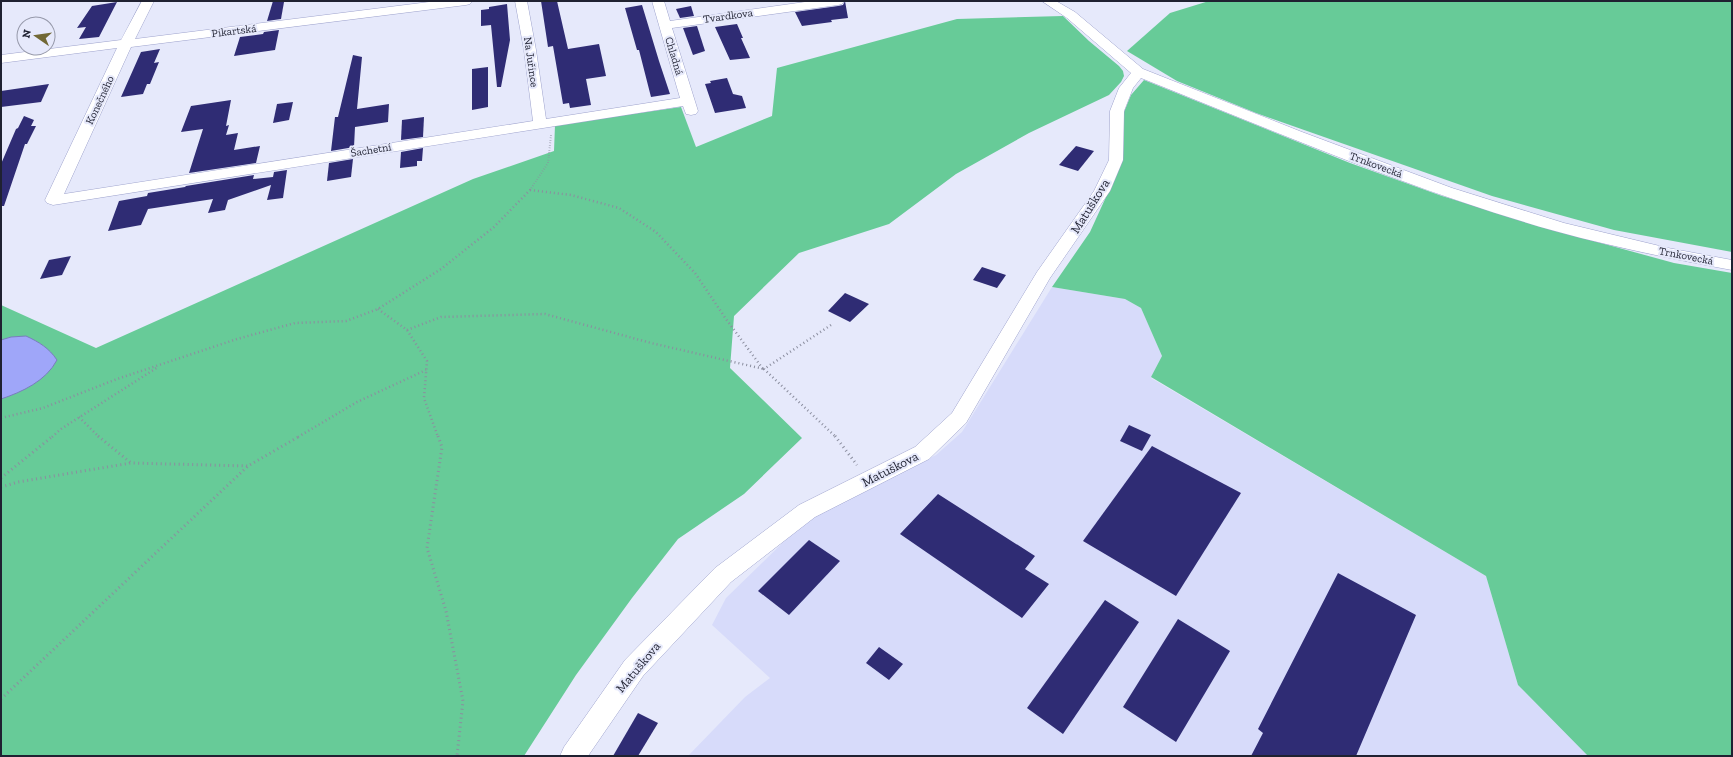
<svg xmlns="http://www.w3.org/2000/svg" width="1733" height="757" viewBox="0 0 1733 757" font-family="'Zilla Slab',serif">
<rect width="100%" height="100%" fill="#e6e9fb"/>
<!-- built -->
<path fill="#d7dbfa" d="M1052,287L1125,299L1141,308L1162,356L1151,378L1486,576L1518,685L1588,756H688L745,697L770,678L712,625L726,598L807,519L936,455L962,432Z"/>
<!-- forest -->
<g fill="#67cb98">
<path d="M1209,1H1732V252L1614,230L1492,196L1256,113L1177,81L1127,51L1170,13Z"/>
<path d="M1063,16L1089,41L1119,66L1123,71L1124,76L1121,82L1109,95L1029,133L956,174L889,224L799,253L734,316L730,368L802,438L744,494L678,539L632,598L576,675L524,756H1V305L96,348L473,179L554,151L555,125L681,107L696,147L772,116L777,68L957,19Z"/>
<path d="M1144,80L1350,163L1442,196L1557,231L1674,263L1732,273V756H1588L1518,685L1486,576L1151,377L1162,356L1141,308L1125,299L1052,287L1090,232L1122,162L1124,112L1131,95Z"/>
</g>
<!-- water -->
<path fill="#9fa6f9" stroke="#797ebd" d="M26,336C39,342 49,348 57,360C46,381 22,392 1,399V340L11,337Z"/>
<!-- building -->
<g fill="#2f2c74">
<path d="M273,1L284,2L281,19L267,21Z"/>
<path d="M541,1H557L568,49L599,44L606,76L586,79L591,105L570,108L569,103L563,104L553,46L548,47Z"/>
<path d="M845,1L848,18L831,20L832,22L802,26L795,12L838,6L843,5Z"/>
<path d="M117,2L99,37L79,39L86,27L77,28L92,6Z"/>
<path d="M507,4L510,40L501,87H497L491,25L481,26V10L489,9V7Z"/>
<path d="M642,5L659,61L670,94L651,97L639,50H637L625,8Z"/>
<path d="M691,6L694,16L680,18L676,9Z"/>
<path d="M737,24L743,38H741L750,58L730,60L715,27Z"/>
<path d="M697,26L705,51L693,55L683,28Z"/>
<path d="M279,30L275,50L234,56L240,37L263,34L264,32Z"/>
<path d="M160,49L154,63L159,62L150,84H147L143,94L121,97L141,52Z"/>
<path d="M353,55L362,57L357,109L389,104L388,122L355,127L354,147L331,151L335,117H338Z"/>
<path d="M488,67V107L472,110V69Z"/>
<path d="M727,78L733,94L742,96L746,108L715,113L705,84L711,83L710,81Z"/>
<path d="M49,84L41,102L1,107V91Z"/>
<path d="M231,100L226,126L229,125L226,135L238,133L234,150L260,146L256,163L189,173L203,129L181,132L191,106Z"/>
<path d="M293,102L289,120L273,123L277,104Z"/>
<path d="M24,116L34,120L31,126H36L27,144H25L4,206H1V164L16,129L18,128Z"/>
<path d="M424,117L423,137L401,140L402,120Z"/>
<path d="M1076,146L1094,151L1078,171L1059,165Z"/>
<path d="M423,148L422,161H417V166L400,168L401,152Z"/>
<path d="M353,159L351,177L327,181L329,163Z"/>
<path d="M287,170L283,198L267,200L271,185L228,200L225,210L208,213L213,199L148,209L141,225L108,231L119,201L147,196L148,193L185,187L186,186L254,175L253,179L273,177L274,172Z"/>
<path d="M71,256L62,275L40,279L49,260Z"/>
<path d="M982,267L1006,275L997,288L973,280Z"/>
<path d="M845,293L869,304L850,322L828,311Z"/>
<path d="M1129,425L1151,435L1142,451L1120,441Z"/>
<path d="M1152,446L1241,493L1176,596L1083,541Z"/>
<path d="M938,494L1035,556L1025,569L1049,584L1022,618L900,534Z"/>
<path d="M809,540L840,561L789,615L758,591Z"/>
<path d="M1338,573L1416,615L1356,756H1251L1263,733L1258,729Z"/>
<path d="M1105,600L1139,622L1063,734L1027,708Z"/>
<path d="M1178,619L1230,651L1176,742L1123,707Z"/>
<path d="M879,647L903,664L889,680L866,663Z"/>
<path d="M638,713L658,723L638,756H613Z"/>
</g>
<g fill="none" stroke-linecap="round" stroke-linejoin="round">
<defs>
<g id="minor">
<path d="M142,1H154L135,39L437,1H472L470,4L466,5L131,47L64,194L533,121L524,50L515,1H527L536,50L546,119L680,98L652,1H664L670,21L812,1H844L842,4L838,5L672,28L698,111L696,114L691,115L686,114L683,106L53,205L47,203L45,200L117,48L1,63V55L121,40Z"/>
<path d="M1042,1H1056L1075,12L1143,69L1302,132L1452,188L1564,223L1668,248L1732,260V270C1673,259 1613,247 1555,231C1414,191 1276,132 1141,78L1133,88L1124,111L1123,160L1110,191L1050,278L966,423L929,459L815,517L731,582L643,676L588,756H560L564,747L625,660L715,568L799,505L915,447L952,413L1037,272L1094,191L1109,160L1110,111L1119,88L1131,73L1067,18Z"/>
</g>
</defs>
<!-- minor casing -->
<use href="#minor" stroke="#9ea3cd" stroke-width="1"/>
<!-- path-far2 -->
<path stroke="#8b8e9f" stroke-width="2" stroke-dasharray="0.5 2" stroke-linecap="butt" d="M530,190L548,163L551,135"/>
<!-- path-far1 -->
<g stroke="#8b8e9f" stroke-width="2.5" stroke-dasharray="1 3" stroke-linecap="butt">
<path d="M530,190L571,195L619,208L656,232L695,273L726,319L763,369"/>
<path d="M378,309L407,330L427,361L424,398L438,437"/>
<path d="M831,325L764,369L836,437"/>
<path d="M407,330L441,317L545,314L651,343L764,369"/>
<path d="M79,417L99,437"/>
<path d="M1,418L43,408L117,379L237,339L295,323L346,321L378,309L441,269L494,227L531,189"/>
<path d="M52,437L61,429L158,367"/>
<path d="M298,437L357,402L426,370"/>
</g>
<!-- path -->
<g stroke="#8b8e9f" stroke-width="3" stroke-dasharray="1 3.5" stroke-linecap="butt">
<path d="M98,436L131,463"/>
<path d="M438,436L442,447L427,548L446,611L463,701L457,756"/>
<path d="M835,436L857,465"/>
<path d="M1,478L53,436"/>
<path d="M1,487L18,482L131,463L248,466"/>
<path d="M1,699L248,466L300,436"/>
</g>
<!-- minor -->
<use href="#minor" fill="#fff" fill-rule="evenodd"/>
</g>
<g text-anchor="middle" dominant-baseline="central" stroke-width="4" stroke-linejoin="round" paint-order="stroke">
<!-- far-street labels -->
<g font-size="11" fill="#1f2131" stroke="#e6e9fb">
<text transform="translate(728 16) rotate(-8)">Tvardkova</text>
<text transform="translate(234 31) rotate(-7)">Pikartská</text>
<text transform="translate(674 56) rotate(73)">Chladná</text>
<text transform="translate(531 62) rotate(82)">Na Juřince</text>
<text transform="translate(100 100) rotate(-65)">Konečného</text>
<text transform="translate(371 150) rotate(-9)">Šachetní</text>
<text transform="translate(1376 165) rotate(20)">Trnkovecká</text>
<text transform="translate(1686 256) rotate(11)">Trnkovecká</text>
</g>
<!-- street labels -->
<g font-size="13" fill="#1f2131" stroke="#e6e9fb">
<text transform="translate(1090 206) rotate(-58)">Matuškova</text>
<text transform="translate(890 469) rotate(-27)">Matuškova</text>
<text transform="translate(638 667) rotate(-50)">Matuškova</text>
</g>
</g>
<!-- border -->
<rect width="1733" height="757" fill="none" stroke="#1f2131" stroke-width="4"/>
<!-- north arrow -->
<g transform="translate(36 36) rotate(283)"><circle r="19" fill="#e6e9fb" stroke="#9699aa"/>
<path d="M0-3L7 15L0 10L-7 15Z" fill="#716835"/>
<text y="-6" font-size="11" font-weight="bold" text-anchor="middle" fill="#1f2131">N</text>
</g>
</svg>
